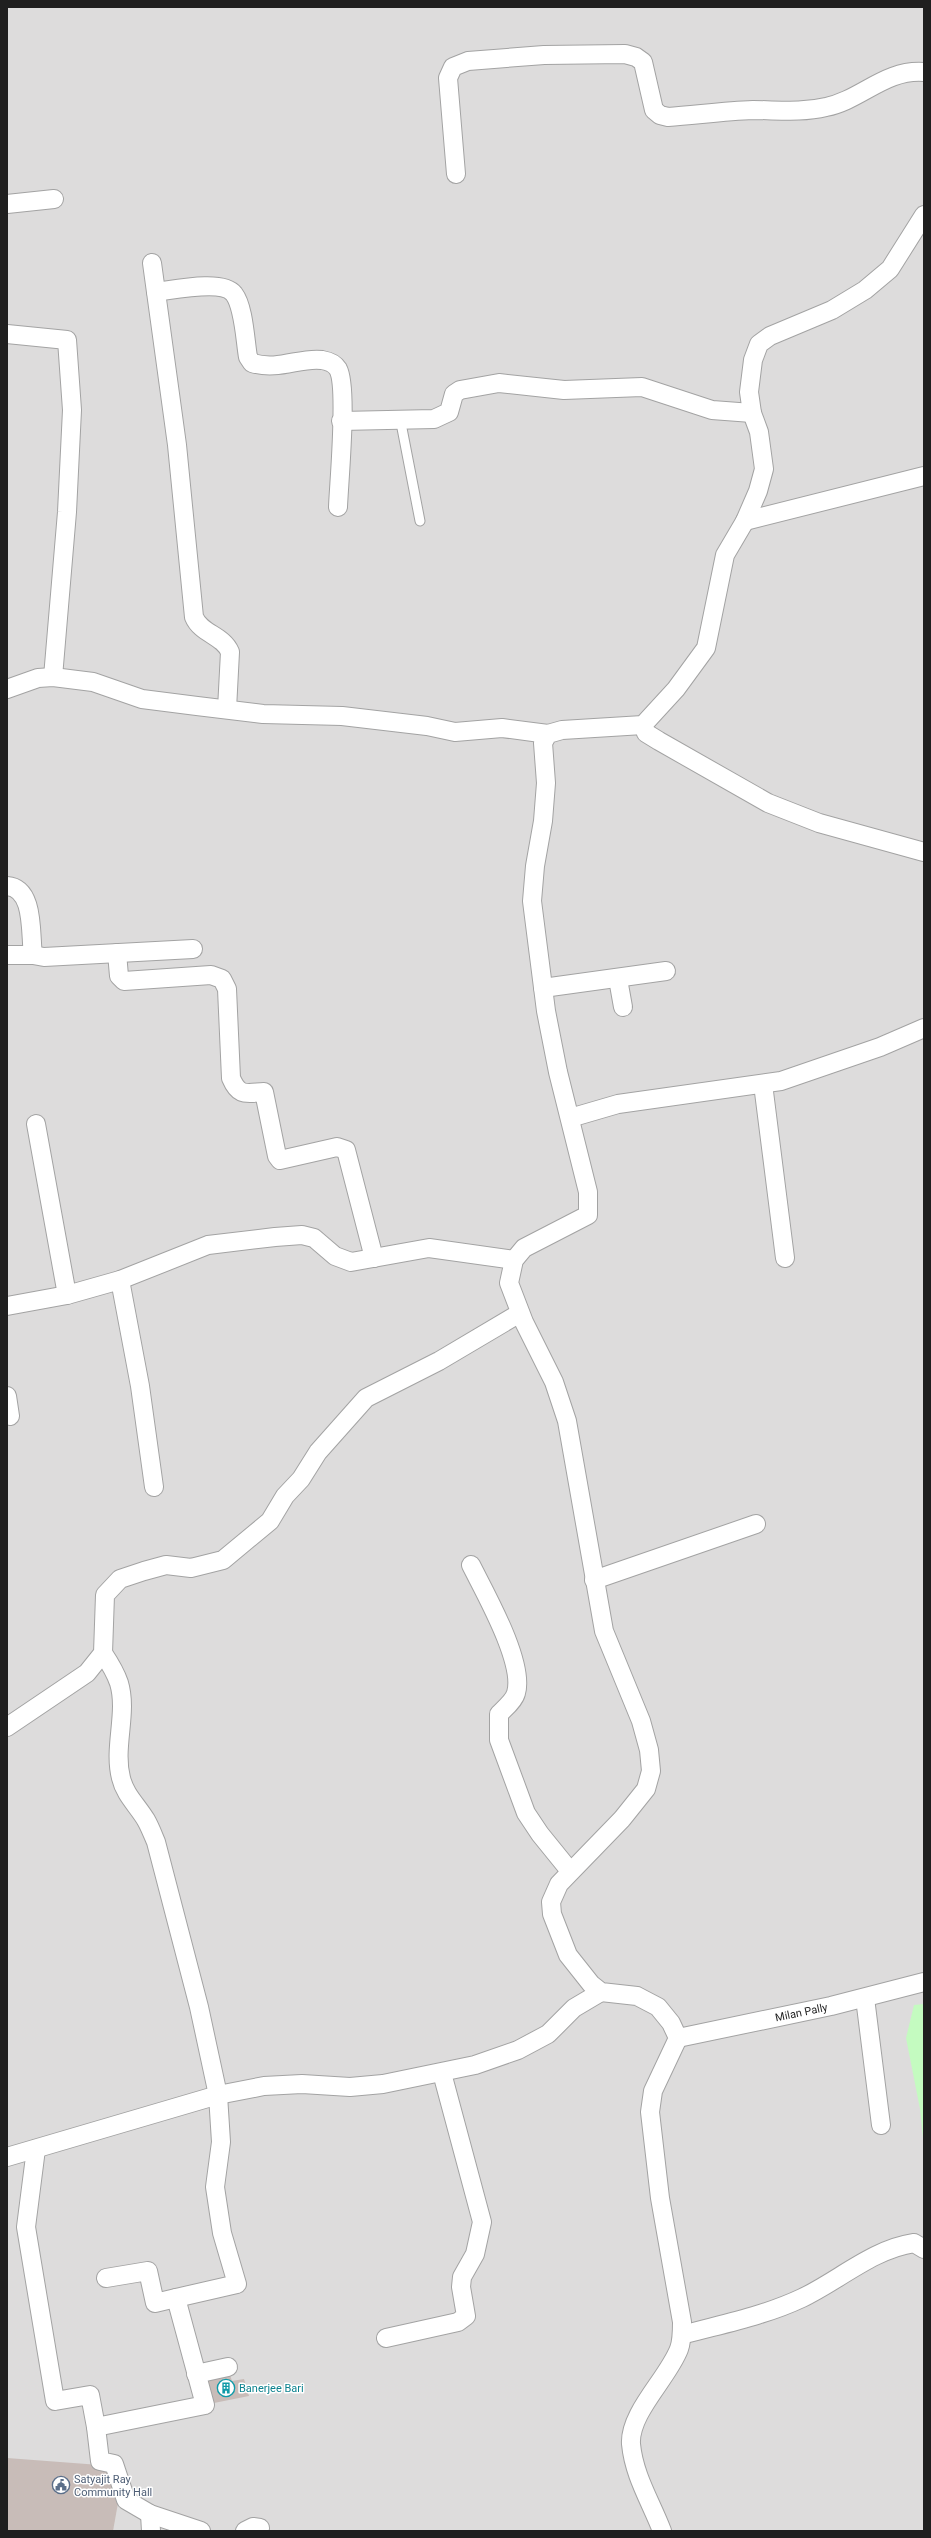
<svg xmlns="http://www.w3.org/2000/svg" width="931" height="2538" viewBox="0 0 931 2538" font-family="Roboto,sans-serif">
<rect width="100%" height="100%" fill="#f0eae4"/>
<!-- residential -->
<rect fill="#dddcdc" x="7" y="7" width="917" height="2524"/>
<!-- park -->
<path fill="#c4fbc0" d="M924,2004V2148L920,2109L906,2038L914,2005Z"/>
<!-- building -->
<g fill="#c8bcb8">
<path d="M229,2372L232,2381L244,2379L249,2396L209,2404L202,2377Z"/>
<path d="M7,2458L113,2466L118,2503L113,2531H7Z"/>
</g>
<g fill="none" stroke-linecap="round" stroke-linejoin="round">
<defs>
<path id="service" d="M400,418L420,521"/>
<g id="minor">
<path d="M456,174L448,78L453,67L468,61L544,55L625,54L636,57L643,62L654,110L660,115L668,117C696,115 725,111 753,110C778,110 801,113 826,107C861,100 885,69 924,72"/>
<path d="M7,204L54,199"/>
<path d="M152,263L177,445L194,617C201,634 223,635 230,652L227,709"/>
<path d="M156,292C173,290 223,279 234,294C244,307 245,340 248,357L252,363C279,371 300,357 322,360C328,361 335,364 338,369C348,387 339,481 338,507"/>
<path d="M7,334L67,340L72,410L67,512L53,677"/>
<path d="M341,421L434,419L449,412L454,394L460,390L499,383L564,390L642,387L712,410L752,413"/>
<path d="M745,521L924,476"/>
<path d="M7,689L38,678L53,677L93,682L142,699L197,706L263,714L342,716L427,726L455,732L502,728L548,734"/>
<path d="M643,725L646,733L659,741L768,803L819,823L924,852"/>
<path d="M7,886C35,888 30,934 33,955"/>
<path d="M117,953L119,976L124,981L211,975L222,979L227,989L231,1078C239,1097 246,1093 264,1092L277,1156L280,1160L337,1147L346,1150L374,1258"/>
<path d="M7,955H33L44,957L193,949"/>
<path d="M618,979L623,1007"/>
<path d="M543,988L666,971"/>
<path d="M763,1084L785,1258"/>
<path d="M570,1118L618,1104L781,1081L880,1047L924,1028"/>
<path d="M36,1124L67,1295"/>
<path d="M120,1280L140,1386L154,1487"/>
<path d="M7,1306L67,1295L120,1280L208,1245L275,1237L302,1235L314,1238L335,1256L351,1262L429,1248L514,1260"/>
<path d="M7,1396L10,1416"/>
<path d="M471,1565C485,1593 525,1663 516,1693C514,1701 504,1709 499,1714V1740L526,1813L540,1834L570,1871"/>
<path d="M594,1580L756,1524"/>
<path d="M103,1653C109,1662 115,1671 119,1683C128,1713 113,1747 121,1778C125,1795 137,1805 146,1820C150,1827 153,1835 156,1842L199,2007L218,2095L221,2142L215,2187L222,2233L237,2284L176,2298L205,2405L96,2427L100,2461L114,2464L126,2500L150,2514L201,2531"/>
<path d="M7,1727L87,1673L103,1653L105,1595L120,1579L144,1571L166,1565L191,1568L223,1560L270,1521L285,1496L301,1479L318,1452L366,1398L439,1361L520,1313"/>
<path d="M865,1998L881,2125"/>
<path id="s1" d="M678,2038L831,2006L924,1982"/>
<path d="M36,2149L26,2227L55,2401L90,2395L96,2427"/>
<path d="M7,2157L218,2095L264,2086L302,2084L350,2087L383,2084L475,2065L518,2050L548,2034L574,2008L601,1992"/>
<path d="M106,2278L148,2271L155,2303L176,2298"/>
<path d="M682,2335C722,2324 764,2316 802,2298C838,2281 873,2249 914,2243L924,2249"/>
<path d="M386,2338L458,2322L466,2316L461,2287L462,2277L475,2254L482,2222L442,2073"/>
<path d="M196,2374L228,2367"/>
<path d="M150,2514L151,2531"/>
<path d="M245,2531L253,2527L260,2528"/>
<path d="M662,2531C651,2502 634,2476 631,2444C629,2413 668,2378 679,2349C682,2341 682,2331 682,2322L660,2198L650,2112L653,2091L678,2038L671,2023L658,2007L637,1996L601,1992L591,1984L568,1955L552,1914L551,1902L559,1884L622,1819L646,1789L651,1771L649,1750L641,1721L604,1631L567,1421L554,1382L524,1322L509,1283L514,1260L524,1248L588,1215V1192L558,1072L546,1011L532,901L535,866L543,821L546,783L543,743L548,734L562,730L643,725L676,689L706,648L725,555L745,521L758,491L764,469L759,432L752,413L749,392L753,360L759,344L770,336L832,310L865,290L890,269L924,215"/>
</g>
</defs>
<!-- service casing -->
<use href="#service" stroke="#a3a3a3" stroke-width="11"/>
<!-- minor casing -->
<use href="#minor" stroke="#a3a3a3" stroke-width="20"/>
<!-- service -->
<use href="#service" stroke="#fff" stroke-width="9"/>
<!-- minor -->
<use href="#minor" stroke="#fff" stroke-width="18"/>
</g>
<!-- icons -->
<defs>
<symbol id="building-ring" viewBox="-11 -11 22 22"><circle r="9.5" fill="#fff" stroke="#0f9aa8" stroke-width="1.5"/><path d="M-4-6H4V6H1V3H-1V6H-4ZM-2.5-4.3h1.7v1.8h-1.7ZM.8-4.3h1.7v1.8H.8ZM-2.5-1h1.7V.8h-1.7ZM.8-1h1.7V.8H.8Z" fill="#0f9aa8"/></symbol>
<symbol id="civic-ring" viewBox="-11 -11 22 22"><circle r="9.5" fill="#fff" stroke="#5c6f8a" stroke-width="1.5"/><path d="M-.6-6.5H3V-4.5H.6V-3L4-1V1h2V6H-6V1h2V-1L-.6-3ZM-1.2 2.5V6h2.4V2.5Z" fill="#5c6f8a"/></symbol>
</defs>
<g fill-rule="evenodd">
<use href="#building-ring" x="216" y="2378" width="20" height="20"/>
<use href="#civic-ring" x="51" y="2475" width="20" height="20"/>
</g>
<g text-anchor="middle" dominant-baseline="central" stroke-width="3" stroke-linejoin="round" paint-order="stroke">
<!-- street labels -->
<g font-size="11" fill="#1f1f1f" stroke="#fff">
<text stroke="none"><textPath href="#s1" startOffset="126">Milan Pally</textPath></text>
</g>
<!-- culture labels -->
<g font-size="11" fill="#0d838f" stroke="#fff" text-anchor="start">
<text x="239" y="2388">Banerjee Bari</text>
</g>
<!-- service labels -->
<g font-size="11" fill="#4e5e75" stroke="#fff" text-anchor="start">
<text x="74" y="2479">Satyajit Ray<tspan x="74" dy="13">Community Hall</tspan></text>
</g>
</g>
<!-- border -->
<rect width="931" height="2538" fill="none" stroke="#1f1f1f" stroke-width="16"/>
</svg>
